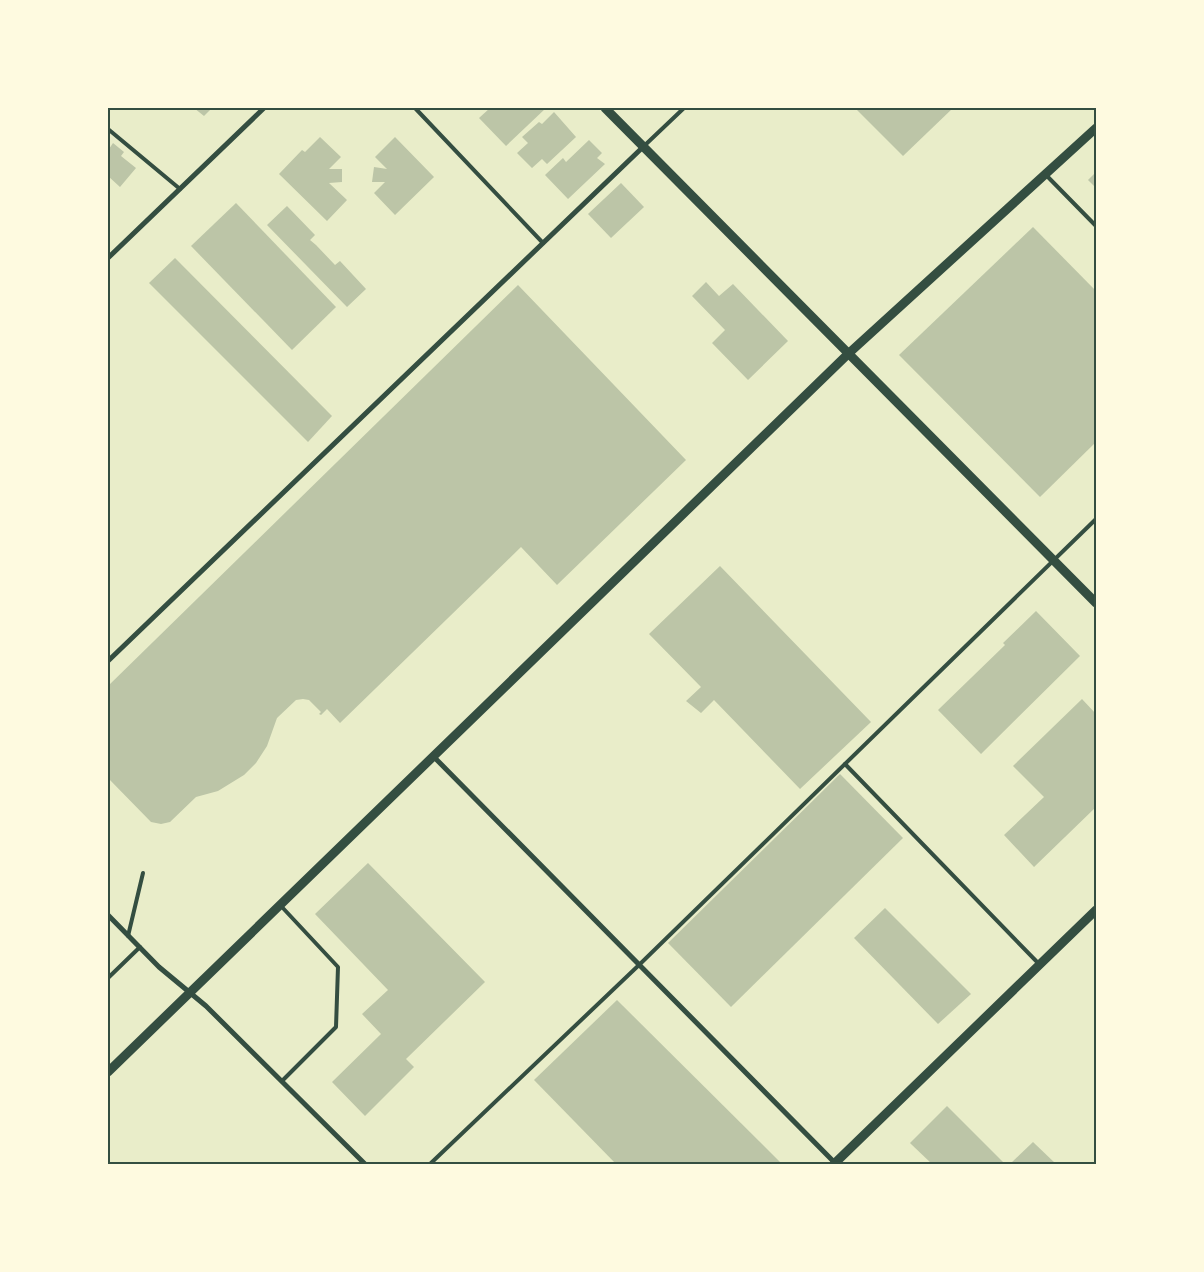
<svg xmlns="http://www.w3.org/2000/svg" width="1204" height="1272" viewBox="0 0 1204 1272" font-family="'Noto Sans',sans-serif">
<rect width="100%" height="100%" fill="#e9edc9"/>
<!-- building -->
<g fill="#bcc5a7">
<path d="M194,108H212L204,116Z"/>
<path d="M490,108H494L496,110L498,108H546L506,146L479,118Z"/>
<path d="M855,108H953L903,156Z"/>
<path d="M554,112L576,137L547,164L542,159L532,168L517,153L528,143L522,137L539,122L542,124Z"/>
<path d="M320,137L341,157L329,169H342V182L329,183L347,200L327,221L279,174L302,150L305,152Z"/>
<path d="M395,137L434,177L395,215L374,193L385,182H372L374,167L387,169L375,157Z"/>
<path d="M589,140L602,153L597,158L605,164L568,199L545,175L563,158L566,162Z"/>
<path d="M113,143L124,152L121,156L136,168L120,187L108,176V148L109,149Z"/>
<path d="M1096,172V188L1088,180Z"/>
<path d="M621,183L644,207L611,238L588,214Z"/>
<path d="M236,203L336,307L292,350L191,246Z"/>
<path d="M287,206L315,235L310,240L316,245L335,265L340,261L366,289L347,307L267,225Z"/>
<path d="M1033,227L1096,291V442L1040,497L899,355Z"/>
<path d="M175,258L332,416L308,442L149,283Z"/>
<path d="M706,282L719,296L733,284L788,341L748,380L712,343L725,330L692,296Z"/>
<path d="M518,285L686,460L557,585L521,547L340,723L327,709L321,715L319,714L321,712L309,700L303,699L296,700L277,718L267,746L256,763L244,775L218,791L196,797L170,822L161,824L151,822L108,778V686Z"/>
<path d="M720,566L871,722L800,789L714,700L701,713L686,701L701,687L649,634Z"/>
<path d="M1036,611L1080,656L981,754L938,710L1005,645L1003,643Z"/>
<path d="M1082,699L1096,714V807L1034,867L1004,835L1044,797L1013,766Z"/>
<path d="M840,774L903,838L731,1007L668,943Z"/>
<path d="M368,863L485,982L406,1059L414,1067L365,1116L332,1082L381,1034L362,1014L388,990L315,914Z"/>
<path d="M885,908L971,994L938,1024L854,938Z"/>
<path d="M617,1000L782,1164H616L534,1080Z"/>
<path d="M947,1106L1005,1164H932L911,1144L910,1143Z"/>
<path d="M1033,1142L1056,1164H1010Z"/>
</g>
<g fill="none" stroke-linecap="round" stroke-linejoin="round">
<!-- service -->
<g stroke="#344e41" stroke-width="4">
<path d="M415,108L543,243"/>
<path d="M108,129L180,189"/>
<path d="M644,146L684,108"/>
<path d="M1046,175L1096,226"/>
<path d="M845,764L1040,965"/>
<path d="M281,906L338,967L336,1027L282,1081"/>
<path d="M128,936L143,873"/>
<path d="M108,978L140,947"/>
<path d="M430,1164L639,965L1096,519"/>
</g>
<!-- minor -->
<g stroke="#344e41" stroke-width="5">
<path d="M108,258L264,108"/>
<path d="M108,661L643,147"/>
<path d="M433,756L836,1164"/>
<path d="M108,915L159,967L206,1006L365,1164"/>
</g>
<!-- tertiary -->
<g stroke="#344e41" stroke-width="9">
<path d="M605,108L1096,603"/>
<path d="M108,1072L848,354L1096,128"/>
<path d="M834,1164L1096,910"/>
</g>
</g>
<!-- border -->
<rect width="1204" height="1272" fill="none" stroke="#fefae0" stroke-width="218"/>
<rect x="109" y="109" width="986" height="1054" fill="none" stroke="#344e41" stroke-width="2"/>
</svg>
